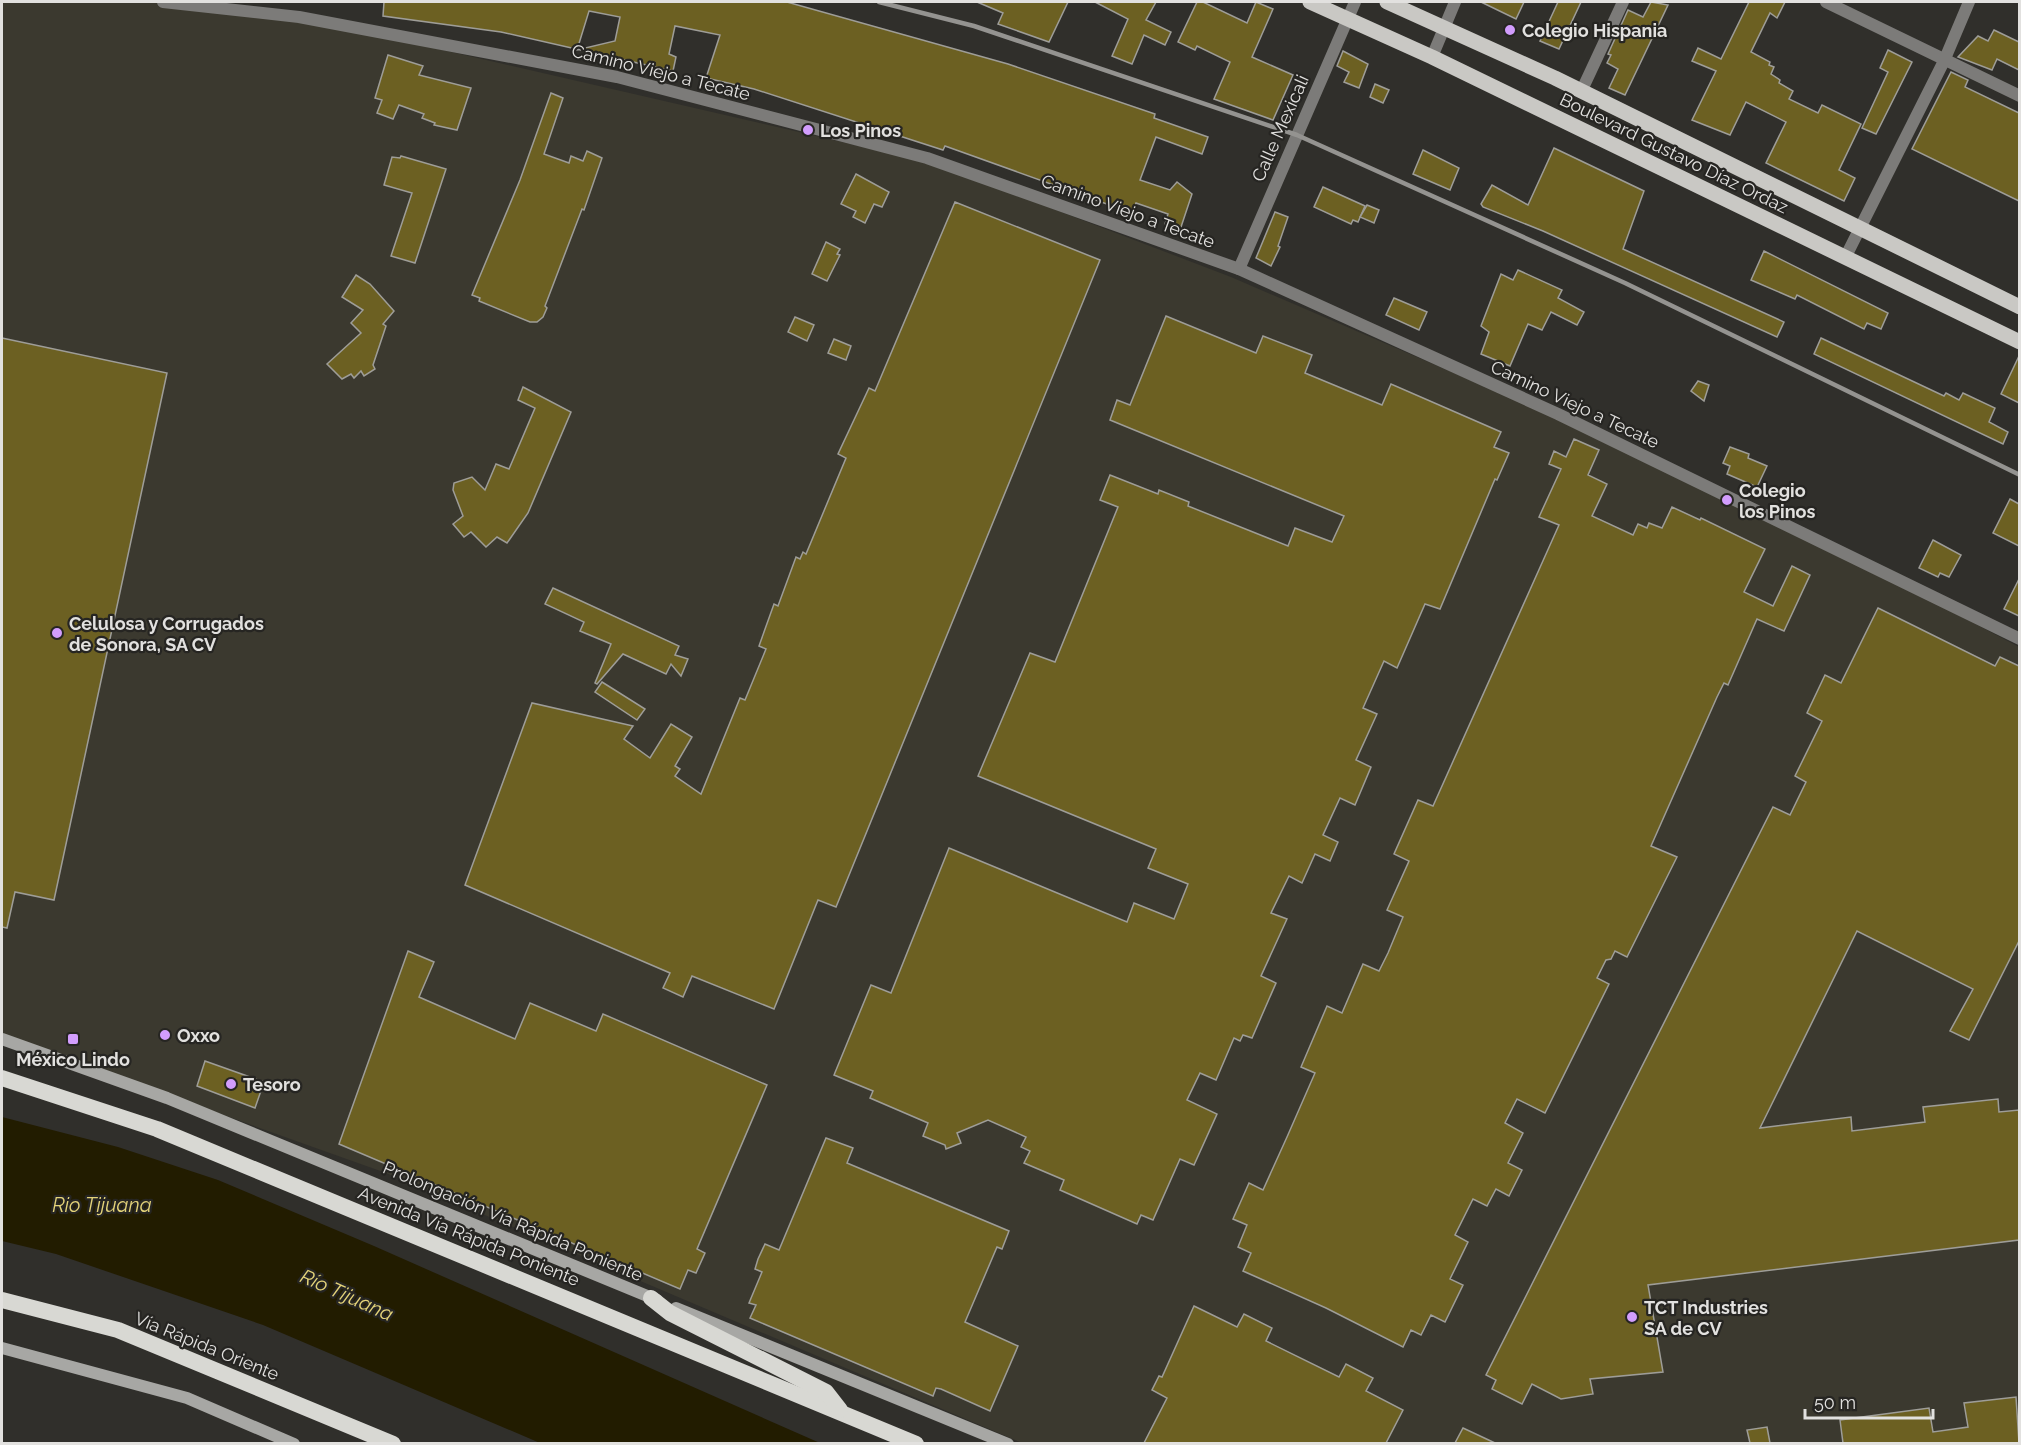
<svg xmlns="http://www.w3.org/2000/svg" width="2021" height="1445" viewBox="0 0 2021 1445" font-family="Raleway,sans-serif">
<rect width="100%" height="100%" fill="#302f2b"/>
<!-- built -->
<path fill="#3b392f" d="M2,2H156L273,14L356,30L933,163L1231,277L1556,417L1851,558L2019,647V1443H1022L386,1173L2,1036Z"/>
<!-- water -->
<path fill="#221c00" d="M2,1117L118,1147L218,1180L374,1246L820,1443H540L263,1325L56,1254L2,1241Z"/>
<!-- building -->
<g fill="#6c6022" stroke="#9e9d98" stroke-width="1.5" fill-rule="evenodd">
<path d="M384,2H787L1008,64L1155,114L1154,118L1208,137L1202,154L1156,137L1140,180L1170,190L1177,182L1192,194L1180,230L1165,224L1168,214L1136,203L1132,213L945,146L943,150L754,89L706,78L720,35L675,26L669,54L676,57L673,71L501,32L383,16ZM589,11L620,17L615,41L577,50Z"/>
<path d="M977,2H1068L1049,42L998,24L1003,13Z"/>
<path d="M1095,2H1156L1146,20L1171,32L1165,45L1144,35L1132,64L1112,56L1128,19Z"/>
<path d="M1197,2H1203L1247,23L1256,2L1273,9L1252,57L1293,75L1273,120L1214,99L1230,62L1197,46L1195,50L1178,42Z"/>
<path d="M1481,2H1524L1516,19Z"/>
<path d="M1558,2H1581L1559,49L1540,41Z"/>
<path d="M1651,2L1668,5L1625,95L1609,88L1618,69L1607,63L1611,55L1608,54L1628,10L1643,17Z"/>
<path d="M1749,2H1785L1777,18L1770,13L1751,52L1770,62L1769,65L1774,67L1771,74L1780,80L1779,83L1793,91L1789,99L1818,113L1822,105L1861,124L1839,170L1855,178L1844,201L1766,163L1786,122L1746,102L1730,135L1692,120L1716,71L1692,61L1698,48L1721,59Z"/>
<path d="M1994,30L2019,42V70L1997,59L1992,70L1958,57L1978,36L1988,41Z"/>
<path d="M1888,50L1912,62L1876,134L1862,128L1888,72L1880,68Z"/>
<path d="M1343,51L1368,64L1359,88L1344,82L1349,72L1337,66Z"/>
<path d="M388,55L423,66L419,75L471,88L457,130L434,125L435,123L422,118L424,114L399,105L393,119L377,113L382,100L375,98Z"/>
<path d="M1951,72L1968,80L1965,87L2019,113V201L1912,149Z"/>
<path d="M1375,84L1389,90L1383,103L1370,97Z"/>
<path d="M551,93L563,98L544,154L569,163L571,156L583,161L587,151L602,158L584,210L582,209L545,306L547,308L543,317L537,322H530L479,301L480,298L472,295L520,180Z"/>
<path d="M1554,148L1644,191L1623,249L1784,322L1777,337L1543,231L1483,207L1481,204L1492,185L1528,205Z"/>
<path d="M1423,150L1459,168L1450,190L1413,174Z"/>
<path d="M401,156L446,169L415,263L391,256L412,193L384,185L392,157L400,158Z"/>
<path d="M856,174L889,192L882,207L874,204L865,223L853,217L856,211L841,204Z"/>
<path d="M1323,187L1365,206L1358,222L1353,220L1351,224L1314,207Z"/>
<path d="M955,202L1100,260L836,907L818,900L774,1009L692,976L683,997L663,988L670,973L465,885L532,703L633,726L624,739L650,758L671,724L692,737L675,766L680,769L675,776L701,794L740,698L745,700L766,649L759,646L774,604L778,606L796,557L800,559L803,552L806,554L846,458L838,454L869,388L875,391Z"/>
<path d="M1367,205L1379,210L1374,223L1360,217Z"/>
<path d="M1275,212L1288,217L1278,246L1280,247L1271,266L1256,258Z"/>
<path d="M826,242L840,249L837,254L840,255L827,281L812,274Z"/>
<path d="M1764,251L1888,313L1881,329L1867,323L1864,329L1797,295L1795,299L1751,280Z"/>
<path d="M1518,270L1562,290L1558,298L1584,312L1577,325L1551,312L1542,330L1528,324L1510,366L1481,354L1489,332L1481,326L1501,274L1513,280Z"/>
<path d="M356,275L370,284L394,311L383,324L386,326L373,365L375,369L364,376L361,371L354,378L351,374L342,379L327,364L361,333L351,323L363,310L342,297Z"/>
<path d="M1394,298L1427,312L1419,330L1386,315Z"/>
<path d="M1166,316L1256,353L1263,336L1312,355L1305,373L1382,405L1391,384L1501,432L1494,447L1509,453L1497,480L1495,479L1440,609L1425,604L1397,668L1384,661L1363,708L1377,714L1356,760L1371,767L1355,805L1340,798L1323,835L1338,842L1330,861L1315,854L1302,883L1289,876L1271,913L1287,919L1261,976L1276,983L1252,1038L1243,1035L1240,1041L1234,1038L1216,1080L1200,1073L1187,1100L1217,1114L1194,1165L1180,1159L1153,1220L1141,1215L1137,1224L1060,1190L1064,1180L1024,1163L1030,1151L1021,1147L1026,1137L988,1120L957,1133L961,1143L946,1149L945,1145L923,1136L928,1123L870,1098L873,1091L834,1075L871,985L891,993L949,848L1127,922L1134,903L1174,919L1188,884L1148,868L1156,849L978,776L1030,653L1055,662L1118,507L1100,500L1110,475L1158,494L1159,490L1189,502L1188,506L1288,546L1295,528L1332,542L1344,516L1110,420L1117,400L1130,405Z"/>
<path d="M795,317L814,325L807,341L788,332Z"/>
<path d="M2,338L167,373L54,900L15,892L7,928L2,927Z"/>
<path d="M1821,338L1944,396L1946,393L1959,400L1963,393L1995,408L1989,422L2008,432L2003,444L1814,354Z"/>
<path d="M834,339L851,346L846,360L828,353Z"/>
<path d="M2019,356V403L2001,394Z"/>
<path d="M1698,381L1709,385L1704,401L1691,391Z"/>
<path d="M523,387L571,412L528,513L507,543L497,537L486,547L471,532L464,537L453,524L463,516L453,490L454,483L472,477L485,490L496,464L509,469L535,408L518,400Z"/>
<path d="M1574,439L1599,450L1588,475L1607,484L1592,516L1633,535L1638,524L1647,528L1649,523L1662,528L1672,507L1700,520L1701,518L1765,549L1744,592L1773,606L1792,566L1810,575L1784,631L1757,619L1728,685L1724,683L1717,697L1651,846L1677,857L1627,957L1615,951L1611,959L1606,960L1597,978L1609,984L1545,1113L1517,1099L1505,1123L1523,1133L1508,1163L1522,1170L1509,1196L1496,1189L1487,1206L1473,1199L1455,1235L1468,1242L1450,1279L1463,1285L1445,1322L1431,1315L1421,1335L1411,1330L1403,1347L1326,1308L1243,1271L1251,1253L1238,1247L1247,1225L1233,1219L1249,1183L1263,1190L1287,1137L1315,1073L1301,1067L1327,1006L1342,1013L1363,964L1379,971L1388,953L1403,917L1387,910L1409,861L1394,854L1418,800L1433,806L1559,525L1539,517L1561,469L1549,464L1554,451L1566,457Z"/>
<path d="M1730,447L1749,454L1748,458L1767,466L1757,487L1727,474L1730,466L1723,463Z"/>
<path d="M2010,499L2019,504V546L1993,533Z"/>
<path d="M1933,540L1961,555L1949,577L1940,573L1938,577L1919,568Z"/>
<path d="M2019,579V616L2004,609Z"/>
<path d="M553,588L679,646L675,655L688,659L681,676L671,664L666,674L623,654L597,684L595,683L611,644L580,631L584,622L545,604Z"/>
<path d="M1878,608L1995,666L2000,657L2019,666V941L1969,1040L1950,1031L1973,989L1857,931L1760,1128L1851,1117L1852,1131L1925,1122L1923,1107L1998,1099L1999,1112L2019,1110V1240L1648,1285L1663,1372L1590,1379L1593,1394L1561,1399L1532,1384L1522,1404L1492,1389L1496,1380L1486,1375L1773,807L1790,815L1806,782L1795,776L1822,721L1807,713L1825,675L1841,683Z"/>
<path d="M602,682L645,709L637,720L595,692Z"/>
<path d="M408,951L434,962L419,997L515,1039L530,1003L596,1031L603,1014L767,1085L697,1249L705,1253L696,1273L688,1270L680,1289L339,1144Z"/>
<path d="M205,1061L264,1082L255,1108L197,1086Z"/>
<path d="M826,1138L853,1148L847,1163L1009,1231L1002,1249L997,1247L965,1322L1018,1346L990,1411L941,1389L936,1388L933,1396L750,1318L756,1305L749,1303L762,1272L755,1269L758,1259L765,1244L779,1250Z"/>
<path d="M1194,1306L1237,1327L1244,1314L1272,1328L1266,1341L1339,1377L1346,1364L1373,1378L1366,1391L1403,1410L1386,1443H1144L1167,1398L1152,1390L1159,1376L1162,1377Z"/>
<path d="M2016,1397L2019,1443H1843L1840,1420L1929,1408L1933,1432L1968,1427L1964,1403Z"/>
<path d="M1767,1427L1770,1443H1750L1747,1430Z"/>
<path d="M1463,1428L1495,1443H1455Z"/>
</g>
<g fill="none" stroke-linecap="round" stroke-linejoin="round">
<!-- minor -->
<g stroke="#7c7b79" stroke-width="12">
<path d="M163,2L299,17L617,77L927,158L1239,269L1558,414L2020,639"/>
<path d="M1826,2L2020,96"/>
<path d="M1581,92L1623,2"/>
<path d="M1239,269L1355,2"/>
</g>
<!-- tertiary -->
<g stroke="#7c7b79" stroke-width="12">
<path d="M1432,57L1455,2"/>
<path d="M1845,258L1944,61L1969,2"/>
</g>
<!-- secondary -->
<g stroke="#a7a7a4" stroke-width="12">
<path d="M2,1039L167,1098L657,1300"/>
<path d="M676,1308L1008,1444"/>
<path d="M2,1348L187,1398L294,1444"/>
</g>
<!-- primary -->
<g stroke="#c9c8c4" stroke-width="15">
<path d="M1310,2L1432,57L2020,342"/>
<path d="M1387,2L1555,78L2020,307"/>
</g>
<!-- trunk -->
<g stroke="#d8d8d3" stroke-width="16">
<path d="M2,1078L157,1129L916,1444"/>
<path d="M651,1298L670,1313L826,1392L840,1410"/>
<path d="M2,1300L118,1330L393,1444"/>
</g>
<!-- rail -->
<path stroke="#949390" stroke-width="4.5" d="M879,2L974,26L1297,135L1625,283L2020,475"/>
</g>
<!-- markers -->
<g fill="#d29dfd" stroke="#262522" stroke-width="2">
<circle cx="1510" cy="30" r="6"/>
<circle cx="808" cy="130" r="6"/>
<circle cx="1727" cy="500" r="6"/>
<circle cx="57" cy="633" r="6"/>
<circle cx="165" cy="1035" r="6"/>
<rect x="67" y="1033" width="12" height="12" rx="3"/>
<circle cx="231" cy="1084" r="6"/>
<circle cx="1632" cy="1317" r="6"/>
</g>
<g text-anchor="middle" dominant-baseline="central" stroke-width="4.5" stroke-linejoin="round" paint-order="stroke">
<!-- poi labels -->
<g font-size="18" font-weight="bold" fill="#e2e1df" stroke="#262522" text-anchor="start">
<text x="1522" y="30">Colegio Hispania</text>
<text x="820" y="130">Los Pinos</text>
<text x="1739" y="490">Colegio<tspan x="1739" dy="21">los Pinos</tspan></text>
<text x="69" y="623">Celulosa y Corrugados<tspan x="69" dy="21">de Sonora, SA CV</tspan></text>
<text x="177" y="1035">Oxxo</text>
<text x="73" y="1059" text-anchor="middle">México Lindo</text>
<text x="243" y="1084">Tesoro</text>
<text x="1644" y="1307">TCT Industries<tspan x="1644" dy="21">SA de CV</tspan></text>
</g>
<!-- street labels -->
<g font-size="18" fill="#e2e1df" stroke="#262522">
<text transform="translate(661 72) rotate(14)">Camino Viejo a Tecate</text>
<text transform="translate(1280 128) rotate(-66)">Calle Mexicali</text>
<text transform="translate(1674 153) rotate(26)">Boulevard Gustavo Díaz Ordaz</text>
<text transform="translate(1128 211) rotate(20)">Camino Viejo a Tecate</text>
<text transform="translate(1575 404) rotate(25)">Camino Viejo a Tecate</text>
<text transform="translate(513 1221) rotate(23)">Prolongación Vía Rápida Poniente</text>
<text transform="translate(469 1236) rotate(22)">Avenida Vía Rápida Poniente</text>
<text transform="translate(207 1346) rotate(22)">Vía Rápida Oriente</text>
</g>
<!-- water labels -->
<g font-size="20" font-style="italic" fill="#e4d379" stroke="#262522">
<text x="102" y="1205">Rio Tijuana</text>
<text transform="translate(347 1295) rotate(24)">Río Tijuana</text>
</g>
</g>
<!-- border -->
<rect width="2021" height="1445" fill="none" stroke="#e2e1df" stroke-width="6"/>
<!-- scale -->
<path d="M1805 1409v9h128v-9" fill="none" stroke="#e2e1df" stroke-width="3"/>
<text x="1814" y="1409" font-size="18" fill="#e2e1df" stroke="#262522" stroke-width="4.5" paint-order="stroke">50 m</text>
</svg>
